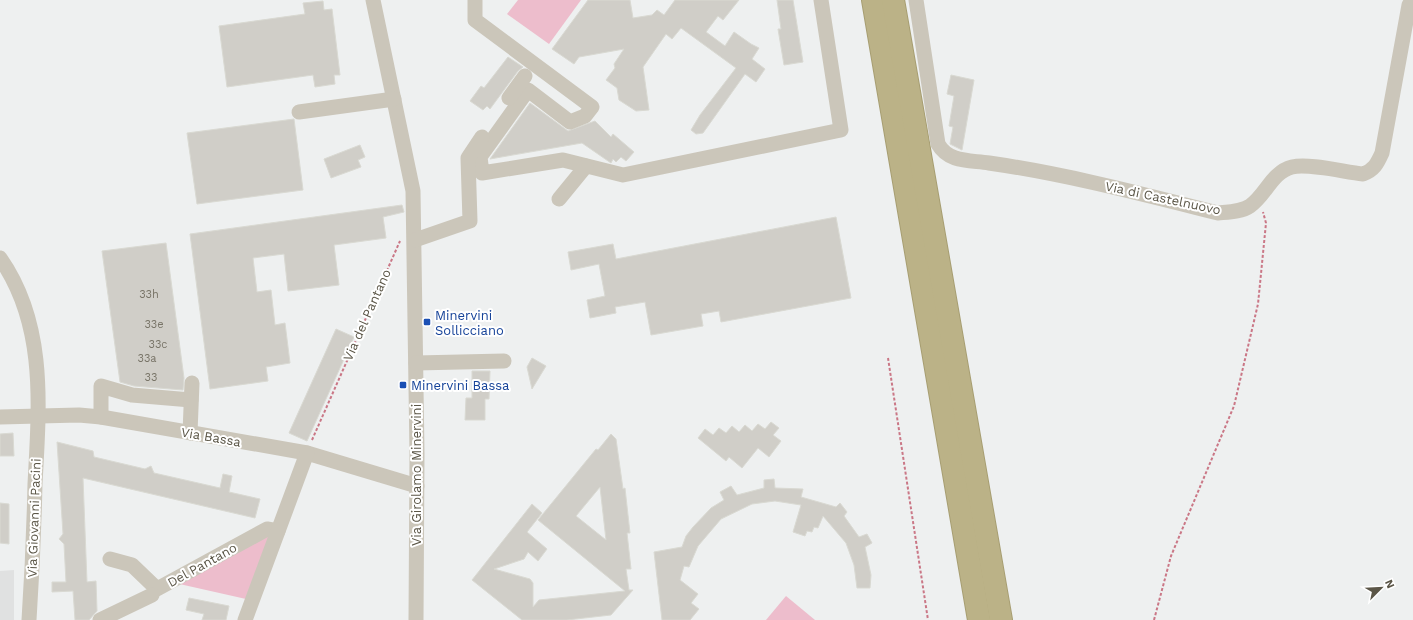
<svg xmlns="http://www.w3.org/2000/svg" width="1413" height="620" viewBox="0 0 1413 620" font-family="'Work Sans',sans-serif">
<rect width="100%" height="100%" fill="#eef0f0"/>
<!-- education -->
<path fill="#e0e1e1" d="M14,570V620H0V571Z"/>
<!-- green -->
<g fill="#edbdcc">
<path d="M518,0H581L549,44L507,14Z"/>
<path d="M270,535L246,599L175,583Z"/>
<path d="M786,596L815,620H766Z"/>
</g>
<!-- building -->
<g fill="#d0cec8" stroke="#d9d9d2" fill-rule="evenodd">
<path d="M588,0H630L633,18L652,15L657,10L664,15L675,0H739L723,20L718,16L706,32L725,46L734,32L751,44L759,48L752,59L765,69L756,82L745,74L703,133L696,134L691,130L700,115L736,68L681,28L672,39L666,34L643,67L649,110L636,111L619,100L617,88L606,80L615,68L614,64L624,49L579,57L574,64L552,49Z"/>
<path d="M777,0H793L803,62L784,65L778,29H781Z"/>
<path d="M323,1L324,10L332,9L340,75H334L335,84L315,87L313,75L227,87L219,26L305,14L303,3Z"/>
<path d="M508,57L523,67L518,71L490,109L487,106L483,110L470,101L481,86L484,88Z"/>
<path d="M951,75L974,80L962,150L950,144L953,127L949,126L954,96L947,94Z"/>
<path d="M530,103L568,131L595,121L611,137L613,134L634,152L626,161L621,157L616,162L613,159L611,163L582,143L490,159Z"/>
<path d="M294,119L303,190L197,204L187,133Z"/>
<path d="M360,145L365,157L358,160L361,167L331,178L324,159Z"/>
<path d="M402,205L404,212L383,217L386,238L334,245L339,285L288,291L284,254L253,258L257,292L271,290L275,325L285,323L290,363L266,367L268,381L210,389L190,234Z"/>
<path d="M836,217L851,298L721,322L719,311L701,314L703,326L651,335L645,302L615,307L616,313L590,318L587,300L605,296L599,264L571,270L568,252L613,244L616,259Z"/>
<path d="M166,243L184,378L183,390L134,386L120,382L102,251Z"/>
<path d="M336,329L354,337L307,441L289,433Z"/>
<path d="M532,358L546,366L532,389L527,367Z"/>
<path d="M472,371H490L489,399H485V420H465L466,398H472Z"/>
<path d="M771,422L779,428L773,435L781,441L769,457L758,448L742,468L729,457L726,461L698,438L705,429L713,435L719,428L726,433L732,426L739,432L745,425L752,431L758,424L765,429Z"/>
<path d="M13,433L14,456H0V434Z"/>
<path d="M611,434L616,439L623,489L625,488L630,533H627L631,569H626L629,590H633L611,615L567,620H522L472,580L532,504L542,513L527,532L547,549L538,561L528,552L524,559L494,569L530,579L533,583V607L539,600L625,591L538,520L596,449L598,450ZM600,487L606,540L576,516Z"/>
<path d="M57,442L93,451L94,457L145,469L151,466L154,473L220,488L223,474L232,476L229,492L260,499L255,518L83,478L87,582L96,581L97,611L89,620H75L73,591L52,592V582H66L64,544L59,539L63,534Z"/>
<path d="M774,479L775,488L803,489L801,497L836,507L840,503L847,512L844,516L859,537L867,534L872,543L865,547L871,575L870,588H857L854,565L846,543L823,516L818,528L814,527L812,532L807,531L805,536L793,532L801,505L775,501L752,504L721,519L698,546L689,567L684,566L680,580L698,594L691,603L699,609L690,620H662L654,552L682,547L686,536L693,527L711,508L724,500L720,492L731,486L737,495L764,488V480Z"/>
<path d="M0,503L9,504V544L0,543Z"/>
<path d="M189,598L229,606L226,620H202L204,614L186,610Z"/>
</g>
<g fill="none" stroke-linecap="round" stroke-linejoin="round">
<defs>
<g id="highway">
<path d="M873,0L979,620"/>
<path d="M893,0L1001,620"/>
</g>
</defs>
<!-- highway casing -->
<use href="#highway" stroke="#a79e72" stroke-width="24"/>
<!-- path -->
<g stroke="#ca7786" stroke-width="2" stroke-dasharray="3 2" stroke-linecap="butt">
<path d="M888,358L928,620"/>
<path d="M312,440L400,241"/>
<path d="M1154,620L1171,556L1234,406L1258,304L1266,223L1263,212"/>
</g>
<!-- minor -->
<g stroke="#cbc6ba" stroke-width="15">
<path d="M373,0L413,191L417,453L416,620"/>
<path d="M475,0V20L592,107L585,116L570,122L528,90L480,157L482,173L563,160L623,175L841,130L821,0"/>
<path d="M916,0L938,144C949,163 970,160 989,163C1066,174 1142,194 1218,213C1229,212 1241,212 1250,206C1266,195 1272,172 1292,167C1309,163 1344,172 1363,174C1374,170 1377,164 1382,153L1409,5L1412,0"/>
<path d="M509,98L525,76"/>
<path d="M299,112L394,99"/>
<path d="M559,199L586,166"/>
<path d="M415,240L470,221L468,158L482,137"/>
<path d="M0,258C47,325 39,407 35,484C34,529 32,575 29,620"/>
<path d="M416,363L504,361"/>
<path d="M0,417L79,415L101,417L307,453L417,486"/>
<path d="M101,417V386L132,395L191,400"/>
<path d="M190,433L192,383"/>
<path d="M110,559L132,565L157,589L267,529L278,531"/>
<path d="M100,620L152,595"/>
<path d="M245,620L307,453"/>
</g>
<!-- highway -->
<use href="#highway" stroke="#bbb287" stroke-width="22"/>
</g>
<!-- markers -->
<g fill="#1a4fb4" stroke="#fff" stroke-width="1.5">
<rect x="423" y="318" width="8" height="8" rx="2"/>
<rect x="399" y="381" width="8" height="8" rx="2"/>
</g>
<g text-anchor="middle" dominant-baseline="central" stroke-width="4" stroke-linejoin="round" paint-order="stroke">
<!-- number labels -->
<g font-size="11" fill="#787467">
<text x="149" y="294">33h</text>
<text x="154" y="324">33e</text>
<text x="158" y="344">33c</text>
<text x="147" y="358">33a</text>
<text x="151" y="377">33</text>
</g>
<!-- street labels -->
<g font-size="13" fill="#5b5647" stroke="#fff">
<text transform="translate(1163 198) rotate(12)">Via di Castelnuovo</text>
<text transform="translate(367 315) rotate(-66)">Via del Pantano</text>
<text transform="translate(211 437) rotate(10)">Via Bassa</text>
<text transform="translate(416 475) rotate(-90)">Via Girolamo Minervini</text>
<text transform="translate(34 518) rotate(-88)">Via Giovanni Pacini</text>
<text transform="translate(202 565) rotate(-29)">Del Pantano</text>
</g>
<!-- transit labels -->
<g font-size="13" fill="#164399" stroke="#fff" text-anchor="start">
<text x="435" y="315">Minervini<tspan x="435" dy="15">Sollicciano</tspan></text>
<text x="411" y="385">Minervini Bassa</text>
</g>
</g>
<!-- north arrow -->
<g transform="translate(1381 588) rotate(66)" stroke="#ffffff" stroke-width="3" paint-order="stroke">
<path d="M0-3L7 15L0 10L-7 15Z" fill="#5b5647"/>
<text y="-6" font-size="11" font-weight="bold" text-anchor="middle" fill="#5b5647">N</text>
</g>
</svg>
